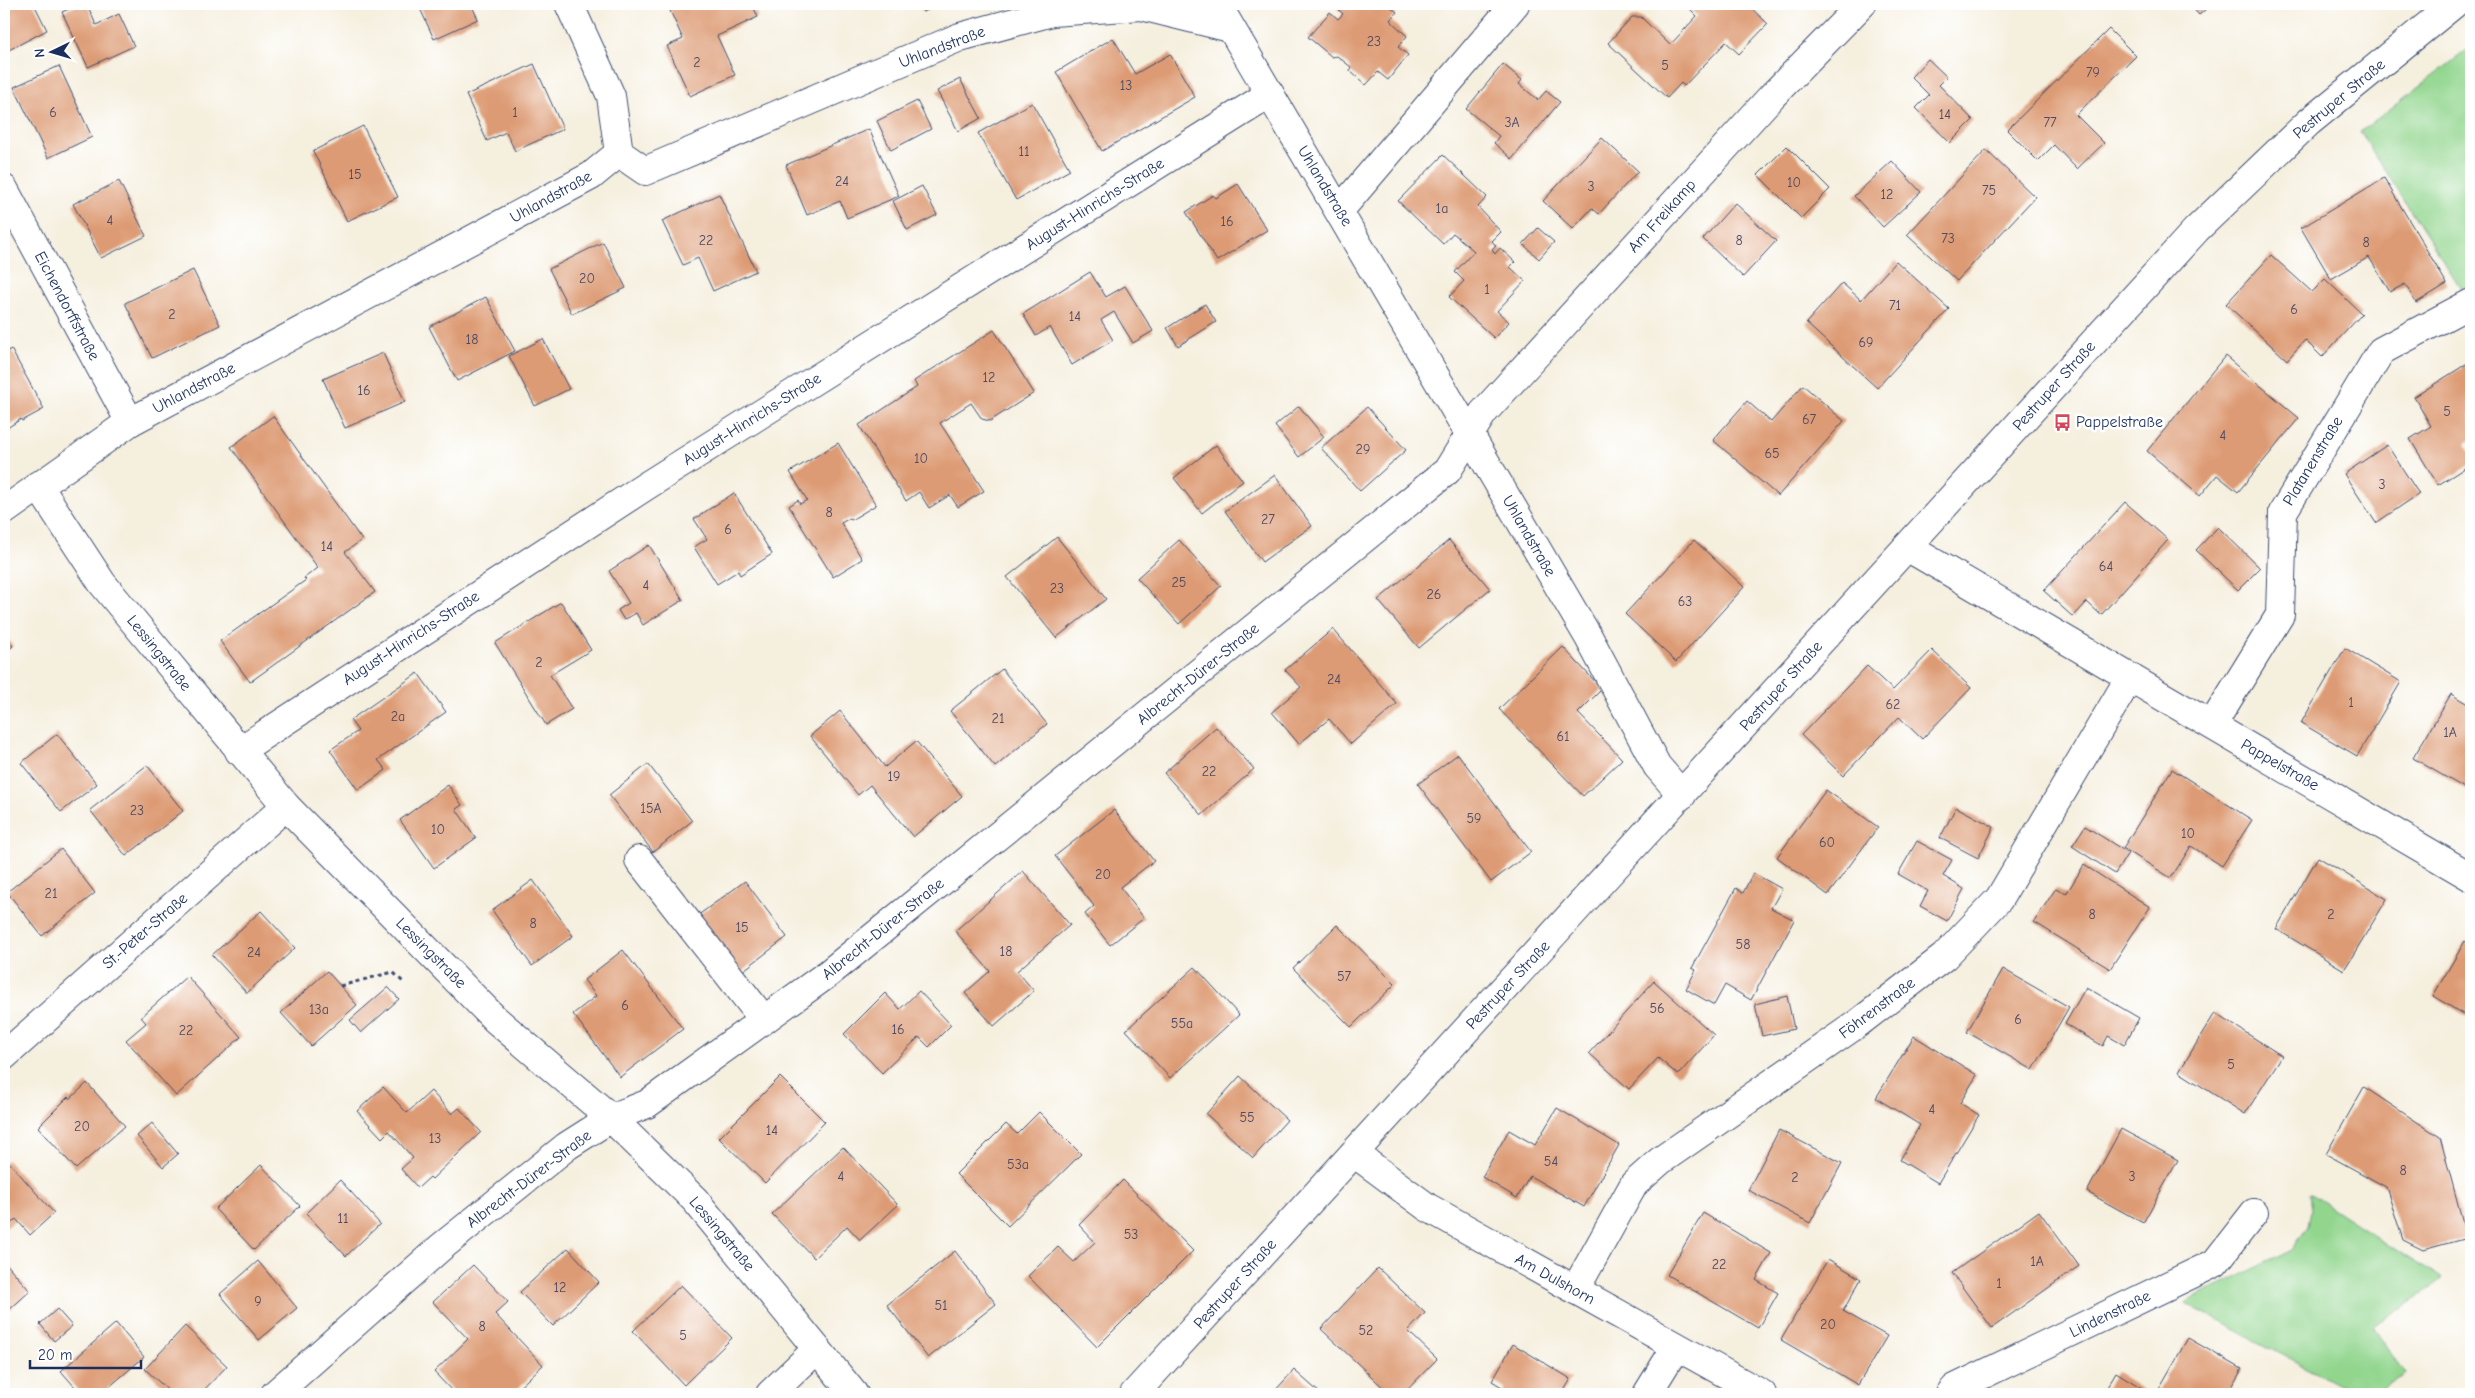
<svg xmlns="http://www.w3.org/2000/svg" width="2475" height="1398" viewBox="0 0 2475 1398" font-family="'Comic Neue',sans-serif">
<rect width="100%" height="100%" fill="#fff"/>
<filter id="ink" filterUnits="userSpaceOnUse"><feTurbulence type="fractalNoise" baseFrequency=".02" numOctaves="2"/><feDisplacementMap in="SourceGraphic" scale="10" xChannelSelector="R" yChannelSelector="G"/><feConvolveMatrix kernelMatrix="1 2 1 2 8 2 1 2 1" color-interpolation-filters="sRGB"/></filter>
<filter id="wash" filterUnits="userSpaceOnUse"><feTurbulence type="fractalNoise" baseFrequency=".0096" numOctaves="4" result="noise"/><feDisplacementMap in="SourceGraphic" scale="20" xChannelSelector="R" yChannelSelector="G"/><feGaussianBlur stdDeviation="1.12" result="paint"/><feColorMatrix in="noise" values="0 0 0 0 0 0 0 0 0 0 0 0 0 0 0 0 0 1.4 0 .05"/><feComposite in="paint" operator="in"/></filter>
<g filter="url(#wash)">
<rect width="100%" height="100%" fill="#f5efde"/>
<!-- green -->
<g fill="#92d68e" stroke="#568276">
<path d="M2471,47V289L2464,293L2360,132Z"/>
<path d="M2309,1193L2442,1280L2373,1327L2405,1374L2374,1394H2356L2185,1303L2292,1250L2308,1226L2311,1211Z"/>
</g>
<g id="blocks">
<!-- building -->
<g fill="#dd9b74">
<path d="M4,4H34L47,30L5,52Z"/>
<path d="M80,4H87L96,25L119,14L134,46L88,67L62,12Z"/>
<path d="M418,4H471L478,19L434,39Z"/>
<path d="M667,4H752L758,17L717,36L735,75L690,96L667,46L683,39Z"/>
<path d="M919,4H942L923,12Z"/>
<path d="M1337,4H1392L1391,7L1397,12L1390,20L1407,36L1398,47L1408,55L1388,80L1378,72L1366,85L1350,71L1351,67L1337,56L1332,57L1308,37L1330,12L1338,19L1343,14L1335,6Z"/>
<path d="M1695,4H1747L1768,24L1739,54L1726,42L1684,86L1681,83L1667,98L1608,43L1632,17H1641L1670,45L1697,16L1690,9Z"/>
<path d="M2189,4H2212L2199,15Z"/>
<path d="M2109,29L2136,56L2076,115L2104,143L2077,169L2054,145L2038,161L2007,130Z"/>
<path d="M1113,38L1135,74L1170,54L1195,97L1102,151L1056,72Z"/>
<path d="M1928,59L1947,77L1939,85L1973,120L1950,143L1916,108L1929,95L1911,77Z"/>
<path d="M534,64L563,129L515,151L506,132L487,141L466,95Z"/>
<path d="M1503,64L1522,80L1519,84L1538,100L1546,91L1560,102L1512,159L1494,143L1499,136L1466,109Z"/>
<path d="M59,66L92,137L48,158L14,87Z"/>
<path d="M960,79L981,118L958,131L937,91Z"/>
<path d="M917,101L931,129L891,150L877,121Z"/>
<path d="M1032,103L1070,170L1016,200L978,133Z"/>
<path d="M363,126L398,197L347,221L313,151Z"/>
<path d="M869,129L899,196L847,218L840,201L807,215L786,165Z"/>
<path d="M1602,138L1638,171L1599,214L1592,208L1573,229L1543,201Z"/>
<path d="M1787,146L1830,189L1801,218L1758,175Z"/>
<path d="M1986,150L2035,197L1957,281L1907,235Z"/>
<path d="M1443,155L1487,197L1478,207L1501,232L1492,241L1496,246L1492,250L1495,254L1500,248L1515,262L1510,267L1525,281L1497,311L1509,322L1494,338L1449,297L1464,281L1455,272L1474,251L1453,233L1443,244L1398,201Z"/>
<path d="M1892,161L1921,192L1883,227L1854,196Z"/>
<path d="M2384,178L2447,284L2416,303L2405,284L2390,292L2369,257L2331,279L2301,228Z"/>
<path d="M119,181L146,236L101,258L73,204Z"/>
<path d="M1238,184L1267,230L1217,261L1186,212L1213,195L1216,198Z"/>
<path d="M922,186L937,215L907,230L893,201Z"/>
<path d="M719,194L756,271L713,291L698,258L683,265L662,221Z"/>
<path d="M1735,203L1776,241L1743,277L1703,239Z"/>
<path d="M1538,228L1554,242L1539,259L1523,244Z"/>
<path d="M603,242L626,288L572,314L549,269Z"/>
<path d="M2271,255L2312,292L2325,279L2362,314L2322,357L2305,340L2287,360L2226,304Z"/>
<path d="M1896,261L1949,309L1877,388L1806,323L1842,283L1861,300Z"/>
<path d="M193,270L220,325L152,358L125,303Z"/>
<path d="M1090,272L1106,297L1125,286L1153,331L1133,343L1114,312L1101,320L1113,340L1072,365L1050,327L1036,336L1023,314Z"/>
<path d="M486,297L515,351L457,381L429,327Z"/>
<path d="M1205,304L1216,322L1178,346L1167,328Z"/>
<path d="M994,330L1034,393L990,421L982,419L971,403L940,423L984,491L958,507L950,495L929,508L919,492L906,501L859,425L917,387L914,381Z"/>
<path d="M543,339L569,389L535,406L509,356Z"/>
<path d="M11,349L44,409L22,421L21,419L4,430V353Z"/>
<path d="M383,353L405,402L345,428L323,379Z"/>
<path d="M2225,356L2299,418L2238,492L2217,475L2200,496L2147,451Z"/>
<path d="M2471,361V439L2465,444L2471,454V464L2438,485L2410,439L2431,426L2414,397Z"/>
<path d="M1803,385L1844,421L1778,496L1713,440L1747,401L1771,422Z"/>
<path d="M1299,406L1324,437L1299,457L1275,426Z"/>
<path d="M1367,407L1406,450L1360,491L1321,448Z"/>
<path d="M273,416L362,540L345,552L375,592L250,682L220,641L306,580L304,578L318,568L231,447Z"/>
<path d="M838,443L876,505L851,520L850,518L841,523L862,559L833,577L789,506L798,500L800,504L807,500L790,472Z"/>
<path d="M1216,445L1243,481L1202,513L1174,478Z"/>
<path d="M2387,445L2419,494L2376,523L2344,474Z"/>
<path d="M1275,475L1312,526L1262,562L1225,511Z"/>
<path d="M734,493L772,554L740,575L738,571L717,584L694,547L707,539L694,519Z"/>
<path d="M2125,502L2168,540L2101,615L2087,602L2073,617L2044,591Z"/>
<path d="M2218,527L2260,568L2238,590L2196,550Z"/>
<path d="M1057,537L1106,599L1056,638L1007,577Z"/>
<path d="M1179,540L1221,586L1179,624L1137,578Z"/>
<path d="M1449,540L1490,589L1419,648L1378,600Z"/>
<path d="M1694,540L1744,587L1676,662L1625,614Z"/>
<path d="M649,545L683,600L643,625L636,613L624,620L618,610L629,603L609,571Z"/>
<path d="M561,602L591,650L550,675L572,709L546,725L495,643Z"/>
<path d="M1333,629L1397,704L1351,744L1329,719L1299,744L1272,712L1301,687L1285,670Z"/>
<path d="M4,633L13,646L4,653Z"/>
<path d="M1563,647L1602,689L1578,713L1622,759L1583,796L1499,709Z"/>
<path d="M2345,648L2401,682L2357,756L2301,723Z"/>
<path d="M1932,650L1971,688L1922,739L1899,717L1843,776L1801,735L1867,666L1893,690Z"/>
<path d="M1002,669L1047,724L995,767L950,711Z"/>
<path d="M418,673L446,712L378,760L386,770L358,790L330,750L358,731L350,720Z"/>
<path d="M2451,694L2471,706V792L2413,758Z"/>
<path d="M840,711L885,767L916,741L962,796L913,837L870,785L858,795L810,736Z"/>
<path d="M1216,727L1254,769L1202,815L1164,773Z"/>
<path d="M57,734L97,784L61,812L21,763Z"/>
<path d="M1458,754L1531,852L1491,882L1418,784Z"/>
<path d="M648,764L692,821L653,852L609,795Z"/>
<path d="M147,765L183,811L126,856L90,810Z"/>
<path d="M2172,769L2252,820L2222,866L2191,846L2171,878L2123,848Z"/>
<path d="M448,785L462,805L456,809L476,838L434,868L400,820Z"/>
<path d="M1826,790L1878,827L1828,895L1777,857Z"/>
<path d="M1956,807L1994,827L1978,858L1940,838Z"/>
<path d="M1114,810L1154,861L1120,887L1144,918L1110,945L1085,914L1094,906L1055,856Z"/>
<path d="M2085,826L2128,853L2115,874L2072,846Z"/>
<path d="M1917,841L1952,860L1943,876L1964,889L1947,921L1920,906L1928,891L1898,874Z"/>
<path d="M61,849L95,893L42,936L7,892Z"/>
<path d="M2318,857L2387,899L2344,970L2276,929Z"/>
<path d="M2084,865L2150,907L2110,969L2034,922L2056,888L2066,894Z"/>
<path d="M1023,871L1070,925L1017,971L1034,991L994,1026L965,993L990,971L955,931Z"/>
<path d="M1753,873L1782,889L1771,908L1794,920L1751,1000L1725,985L1714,1005L1686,989L1696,970L1692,968L1736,888L1743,893Z"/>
<path d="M533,880L573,936L532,966L492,910Z"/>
<path d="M745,881L787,937L740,973L697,916Z"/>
<path d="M261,911L295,948L247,993L212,955Z"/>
<path d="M1337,925L1395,984L1351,1027L1293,968Z"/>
<path d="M2465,941L2471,945V1019L2433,996Z"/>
<path d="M623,950L683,1029L620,1077L573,1014L596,996L584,980Z"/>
<path d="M1195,967L1239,1015L1170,1078L1126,1030Z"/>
<path d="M2003,969L2069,1007L2033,1070L1967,1032Z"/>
<path d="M327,971L357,1005L311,1046L281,1013Z"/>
<path d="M187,976L241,1037L176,1096L126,1040L146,1023L141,1017Z"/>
<path d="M1654,981L1714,1035L1678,1075L1658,1058L1629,1089L1589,1053Z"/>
<path d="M388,987L399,999L361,1033L350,1020Z"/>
<path d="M2086,987L2139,1018L2124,1045L2108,1036L2103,1046L2065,1024Z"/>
<path d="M919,991L951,1025L929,1047L919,1037L882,1073L844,1034L885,993L900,1009Z"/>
<path d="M1787,996L1794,1029L1762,1036L1755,1004Z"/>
<path d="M2215,1013L2282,1056L2245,1114L2179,1072Z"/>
<path d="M1914,1036L1977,1075L1960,1103L1979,1115L1938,1183L1900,1160L1920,1125L1876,1098Z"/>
<path d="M1240,1076L1287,1120L1253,1158L1206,1114Z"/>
<path d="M780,1077L825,1122L765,1183L719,1138Z"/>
<path d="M87,1083L125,1126L76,1169L38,1127L68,1097L70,1099Z"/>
<path d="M383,1087L407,1113L431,1091L452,1114L459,1108L481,1132L432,1179L430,1177L418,1188L401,1169L413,1158L389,1131L382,1138L357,1111Z"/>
<path d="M2364,1087L2440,1137L2467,1238L2423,1250L2403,1240L2386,1187L2326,1154Z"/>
<path d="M1557,1108L1619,1145L1584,1207L1530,1176L1517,1198L1482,1177L1509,1130L1535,1145Z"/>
<path d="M1039,1112L1081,1154L1008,1226L956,1174L1006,1124L1017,1134Z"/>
<path d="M152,1123L178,1154L163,1167L137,1136Z"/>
<path d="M2121,1129L2178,1160L2143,1223L2087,1192Z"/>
<path d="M1779,1130L1842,1163L1810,1223L1748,1190Z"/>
<path d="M843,1147L898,1205L860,1240L847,1226L814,1258L772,1214Z"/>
<path d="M7,1160L54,1213L30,1235L16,1219L4,1230V1163Z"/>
<path d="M261,1165L300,1206L254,1250L215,1209Z"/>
<path d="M340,1180L380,1224L346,1256L306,1213Z"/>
<path d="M1123,1180L1193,1251L1097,1347L1028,1276L1058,1247L1074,1262L1095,1242L1079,1225Z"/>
<path d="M2039,1211L2079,1266L1992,1328L1952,1273Z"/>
<path d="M1703,1213L1771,1253L1756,1280L1778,1293L1758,1328L1667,1275Z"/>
<path d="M568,1248L599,1282L553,1326L520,1292Z"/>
<path d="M955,1251L996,1304L928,1358L887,1305Z"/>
<path d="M1828,1259L1861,1279L1843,1311L1887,1336L1858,1385L1781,1340Z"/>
<path d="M4,1261L30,1291L7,1312L4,1309Z"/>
<path d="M258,1261L297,1308L259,1340L220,1294Z"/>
<path d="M473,1265L508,1302L495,1314L543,1365L512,1394H455L434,1372L468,1339L433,1302Z"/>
<path d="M1378,1268L1425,1313L1408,1331L1437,1359L1403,1394H1390L1321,1329Z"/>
<path d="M681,1285L732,1338L684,1385L633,1331Z"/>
<path d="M57,1309L72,1326L54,1341L40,1324Z"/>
<path d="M116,1323L144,1357L101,1394H81L61,1371Z"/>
<path d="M185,1326L227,1366L200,1394H172L145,1369Z"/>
<path d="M2188,1338L2242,1369L2228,1394H2156Z"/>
<path d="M1513,1344L1571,1379L1562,1394H1502L1505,1389L1492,1381Z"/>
<path d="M1294,1370L1321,1394H1272Z"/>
<path d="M2116,1372L2145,1390L2142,1394H2103Z"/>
</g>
</g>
</g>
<g filter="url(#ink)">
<use href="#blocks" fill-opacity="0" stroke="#3c4c71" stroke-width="1"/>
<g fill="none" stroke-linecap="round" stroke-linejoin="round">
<defs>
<g id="minor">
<path d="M569,4L611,96L619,153"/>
<path d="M1217,4L1589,638L1657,766L1682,795"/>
<path d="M619,153L645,171L960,37L1052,12L1141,6L1230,28"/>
<path d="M4,189L130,422"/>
<path d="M1340,210L1515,4"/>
<path d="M38,485L102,583L286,806L495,1019L611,1118L695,1200L854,1394"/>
<path d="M4,511L130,422L591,176L619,153"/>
<path d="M1907,547L2471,877"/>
<path d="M2212,725L2280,615L2283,512L2381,351L2471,303"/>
<path d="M239,751L646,486L1270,94"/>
<path d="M639,860L764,1020"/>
<path d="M4,1056L286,806"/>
<path d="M1354,1153L1427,1207L1762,1394"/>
<path d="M1575,1290L1634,1184L1660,1161L1857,1024L1944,957L1999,899L2130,677"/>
<path d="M275,1394L440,1248L567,1146L611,1118L647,1104L829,973L1447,471L1483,413L1772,96L1862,4"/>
<path d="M770,1394L817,1349"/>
<path d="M1134,1394L2196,230L2309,122L2454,4"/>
<path d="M1647,1394L1676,1347"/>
<path d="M1950,1394L1955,1388L2215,1263L2254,1213"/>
</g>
</defs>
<!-- minor casing -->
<use href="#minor" stroke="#3c4c71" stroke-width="30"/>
<!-- path -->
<path stroke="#3c4c71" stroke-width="3" stroke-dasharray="4 4" stroke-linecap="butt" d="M340,986L393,972L405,984"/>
<!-- minor -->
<use href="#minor" stroke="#fff" stroke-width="28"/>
</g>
</g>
<!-- icons -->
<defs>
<symbol id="bus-bare" viewBox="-9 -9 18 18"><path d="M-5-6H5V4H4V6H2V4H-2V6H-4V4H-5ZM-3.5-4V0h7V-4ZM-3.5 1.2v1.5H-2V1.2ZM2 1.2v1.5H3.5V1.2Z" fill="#d1495b" stroke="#fff" stroke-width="2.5" paint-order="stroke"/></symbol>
</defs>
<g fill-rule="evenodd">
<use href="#bus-bare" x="2050" y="410" width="25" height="25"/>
</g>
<g text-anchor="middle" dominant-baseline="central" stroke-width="5" stroke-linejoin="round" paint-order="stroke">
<!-- number labels -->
<g font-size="14" fill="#4c4a64">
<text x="1374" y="41">23</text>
<text x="697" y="62">2</text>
<text x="1665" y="65">5</text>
<text x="2093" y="72">79</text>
<text x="1126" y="85">13</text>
<text x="53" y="112">6</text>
<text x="515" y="112">1</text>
<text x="1945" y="114">14</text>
<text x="1512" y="122">3A</text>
<text x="2050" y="122">77</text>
<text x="1024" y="151">11</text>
<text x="355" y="174">15</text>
<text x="842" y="181">24</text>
<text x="1794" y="182">10</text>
<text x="1591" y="186">3</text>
<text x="1989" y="190">75</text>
<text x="1887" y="194">12</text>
<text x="1442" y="208">1a</text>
<text x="110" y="220">4</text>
<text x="1227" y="221">16</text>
<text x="1948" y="238">73</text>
<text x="706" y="240">22</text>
<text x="1739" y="240">8</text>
<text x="2366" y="242">8</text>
<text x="587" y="278">20</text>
<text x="1487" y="289">1</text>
<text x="1895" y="305">71</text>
<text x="2294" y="309">6</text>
<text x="172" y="314">2</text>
<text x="1075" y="316">14</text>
<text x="472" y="339">18</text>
<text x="1866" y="342">69</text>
<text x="989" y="377">12</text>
<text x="364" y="390">16</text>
<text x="2447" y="411">5</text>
<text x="1809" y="419">67</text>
<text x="2223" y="435">4</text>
<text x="1363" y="449">29</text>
<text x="1772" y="453">65</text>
<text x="921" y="458">10</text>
<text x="2382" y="484">3</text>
<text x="829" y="512">8</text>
<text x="1268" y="519">27</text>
<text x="728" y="529">6</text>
<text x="327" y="546">14</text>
<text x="2106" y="566">64</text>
<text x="1179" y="582">25</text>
<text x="646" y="585">4</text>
<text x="1057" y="588">23</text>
<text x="1434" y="594">26</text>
<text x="1685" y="601">63</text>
<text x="539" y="662">2</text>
<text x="1334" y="679">24</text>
<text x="2351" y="702">1</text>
<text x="1893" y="704">62</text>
<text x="398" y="716">2a</text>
<text x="998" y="718">21</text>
<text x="2450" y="732">1A</text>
<text x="1563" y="736">61</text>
<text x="1209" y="771">22</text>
<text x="894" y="776">19</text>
<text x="651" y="808">15A</text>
<text x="137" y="810">23</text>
<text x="1474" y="818">59</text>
<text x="438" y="829">10</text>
<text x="2188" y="833">10</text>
<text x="1827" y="842">60</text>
<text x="1103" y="874">20</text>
<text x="51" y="893">21</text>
<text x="2092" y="914">8</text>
<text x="2331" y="914">2</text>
<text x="533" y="923">8</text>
<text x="742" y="927">15</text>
<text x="1743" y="944">58</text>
<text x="1006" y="951">18</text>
<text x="254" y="952">24</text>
<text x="1344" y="976">57</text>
<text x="625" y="1005">6</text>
<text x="1657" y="1008">56</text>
<text x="319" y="1009">13a</text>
<text x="2018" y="1019">6</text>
<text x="1182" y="1023">55a</text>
<text x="898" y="1029">16</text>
<text x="186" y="1030">22</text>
<text x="2231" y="1064">5</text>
<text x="1932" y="1109">4</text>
<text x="1247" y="1117">55</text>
<text x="82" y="1126">20</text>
<text x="772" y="1130">14</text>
<text x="435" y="1138">13</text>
<text x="1551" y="1161">54</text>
<text x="1018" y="1164">53a</text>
<text x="2403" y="1170">8</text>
<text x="841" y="1176">4</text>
<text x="2132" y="1176">3</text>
<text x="1795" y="1177">2</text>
<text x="343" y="1218">11</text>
<text x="1131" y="1234">53</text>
<text x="2037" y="1261">1A</text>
<text x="1719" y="1264">22</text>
<text x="1999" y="1283">1</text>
<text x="560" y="1287">12</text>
<text x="258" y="1301">9</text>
<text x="941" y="1305">51</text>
<text x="1828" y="1324">20</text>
<text x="482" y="1326">8</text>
<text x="1366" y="1330">52</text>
<text x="683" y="1335">5</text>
</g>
<!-- street labels -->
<g font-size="16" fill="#1b2f5e" stroke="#fff">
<text transform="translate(942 47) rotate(-21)">Uhlandstraße</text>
<text transform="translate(2339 99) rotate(-40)">Pestruper Straße</text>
<text transform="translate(1325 186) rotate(59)">Uhlandstraße</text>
<text transform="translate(551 197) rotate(-29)">Uhlandstraße</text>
<text transform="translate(1095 204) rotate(-32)">August-Hinrichs-Straße</text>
<text transform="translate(1662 216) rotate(-48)">Am Freikamp</text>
<text transform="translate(67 306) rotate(62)">Eichendorffstraße</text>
<text transform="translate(2054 386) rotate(-48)">Pestruper Straße</text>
<text transform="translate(194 388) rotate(-28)">Uhlandstraße</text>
<text transform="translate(752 419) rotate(-32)">August-Hinrichs-Straße</text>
<text transform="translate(2313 461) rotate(-59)">Platanenstraße</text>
<text transform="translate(1529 536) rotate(60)">Uhlandstraße</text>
<text transform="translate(411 638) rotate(-33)">August-Hinrichs-Straße</text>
<text transform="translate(159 653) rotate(51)">Lessingstraße</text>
<text transform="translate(1198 674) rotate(-39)">Albrecht-Dürer-Straße</text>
<text transform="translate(1781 686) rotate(-48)">Pestruper Straße</text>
<text transform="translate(2280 765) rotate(30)">Pappelstraße</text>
<text transform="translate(883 929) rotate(-39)">Albrecht-Dürer-Straße</text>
<text transform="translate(145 931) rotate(-41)">St.-Peter-Straße</text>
<text transform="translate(431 953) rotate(45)">Lessingstraße</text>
<text transform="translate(1508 985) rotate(-47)">Pestruper Straße</text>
<text transform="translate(1877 1008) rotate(-37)">Föhrenstraße</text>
<text transform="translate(529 1179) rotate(-37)">Albrecht-Dürer-Straße</text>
<text transform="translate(722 1234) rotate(50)">Lessingstraße</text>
<text transform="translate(1555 1279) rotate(29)">Am Dulshorn</text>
<text transform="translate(1235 1284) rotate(-48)">Pestruper Straße</text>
<text transform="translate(2110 1314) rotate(-26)">Lindenstraße</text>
</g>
<!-- poi labels -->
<g font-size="16" fill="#1b2f5e" stroke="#fff" text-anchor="start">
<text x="2076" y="422">Pappelstraße</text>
</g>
</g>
<!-- margin -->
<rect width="2475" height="1398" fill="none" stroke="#fff" stroke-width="20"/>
<!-- north arrow -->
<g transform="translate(52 52) rotate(265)" stroke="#ffffff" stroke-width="4" paint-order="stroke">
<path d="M0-4L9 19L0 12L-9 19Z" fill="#1b2f5e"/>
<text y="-8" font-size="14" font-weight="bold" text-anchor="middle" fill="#1b2f5e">N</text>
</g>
<!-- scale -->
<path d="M30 1360v8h111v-8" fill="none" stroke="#1b2f5e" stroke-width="2.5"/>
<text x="38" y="1360" font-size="15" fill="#1b2f5e" stroke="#ffffff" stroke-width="4" paint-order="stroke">20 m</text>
</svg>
